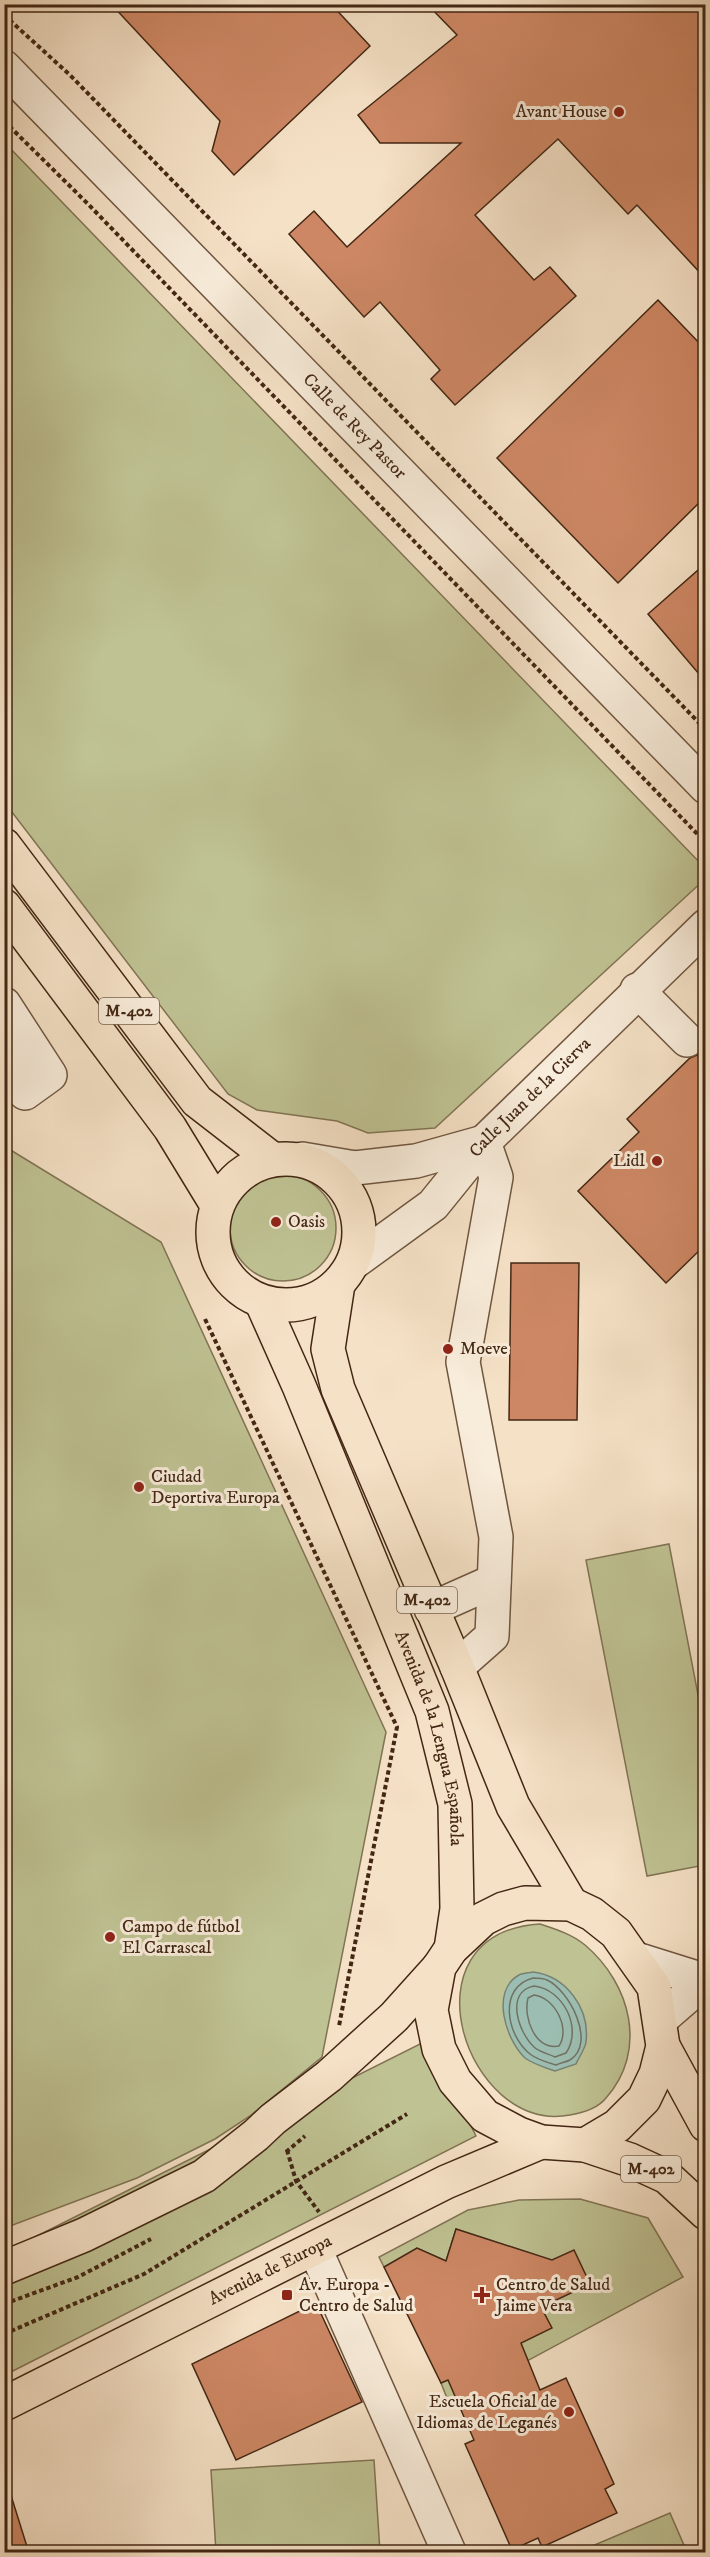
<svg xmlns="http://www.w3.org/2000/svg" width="710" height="2557" viewBox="0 0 710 2557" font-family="'IM FELL DW Pica',serif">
<rect width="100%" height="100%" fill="#f5e1c6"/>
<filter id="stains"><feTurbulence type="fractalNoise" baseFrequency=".00333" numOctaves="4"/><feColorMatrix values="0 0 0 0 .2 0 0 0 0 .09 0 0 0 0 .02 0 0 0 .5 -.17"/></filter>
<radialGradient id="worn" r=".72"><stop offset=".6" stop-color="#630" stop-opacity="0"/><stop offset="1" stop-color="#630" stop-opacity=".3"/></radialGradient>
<!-- green -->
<g fill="#bfc293" stroke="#817454" stroke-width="1.5">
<path d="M5,143L705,868V879L435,1128L368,1133L337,1121L257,1110L228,1094L5,803Z"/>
<path d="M4,1146L161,1242L386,1732L322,2057L250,2116L215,2139L137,2178L5,2228Z"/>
<circle cx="283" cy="1228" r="53"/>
<path d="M669,1544L705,1731V1865L647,1876L586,1560Z"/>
<path d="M540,1924C555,1929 572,1934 585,1945C631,1984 648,2051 606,2098C598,2108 582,2113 570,2115C466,2135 399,1933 540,1924Z"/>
<path d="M428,2040L476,2136L5,2375V2252Z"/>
<path d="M580,2199L648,2218L683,2277L449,2403L441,2383L551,2328L541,2307L590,2284L574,2251L533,2269L536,2255L456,2229L446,2261L417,2248L384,2267L379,2257L468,2210L519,2200Z"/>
<path d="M374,2460L380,2552H216L211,2470Z"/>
<path d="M670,2513L687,2552H578Z"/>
</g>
<!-- water -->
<path fill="#9cbeb2" stroke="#788273" stroke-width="1.5" d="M533,1972C566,1976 590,2008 586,2042C585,2049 579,2057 576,2064L555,2071C546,2068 533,2064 525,2058C506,2040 490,1991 519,1975C523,1973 529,1973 533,1972Z"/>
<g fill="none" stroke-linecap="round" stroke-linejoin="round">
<!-- shore -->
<g stroke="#707263" stroke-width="1.5">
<path d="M533,1978C537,1978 543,1978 547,1980C569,1990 597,2043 570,2060C566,2062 560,2063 556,2065C549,2063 536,2059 530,2054C506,2035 498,1987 533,1978Z"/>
<path d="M534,1986C563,1989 583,2028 566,2053L555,2057C549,2054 539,2052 534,2047C518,2032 505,1992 534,1986Z"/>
<path d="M534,1995C554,1997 571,2028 559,2046C535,2050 523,2018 528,1998Z"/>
</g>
</g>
<!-- building -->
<g fill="#cd8764" stroke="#432714" stroke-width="1.5">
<path d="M111,4H331L370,46L234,175L212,151L220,121Z"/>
<path d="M427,4H705V278L637,205L628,214L558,139L475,215L534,280L550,267L576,296L455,405L431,379L440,370L380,302L364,317L289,234L314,211L347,247L461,143H380L358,115L457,35Z"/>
<path d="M658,300L705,349V497L618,583L497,458Z"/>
<path d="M705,564V681L648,614Z"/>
<path d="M697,1055L705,1064V1245L666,1283L578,1191L639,1132L627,1119L690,1058Z"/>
<path d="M511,1263H579L577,1420H509Z"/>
<path d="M456,2229L552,2260L574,2250L590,2284L541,2307L552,2328L521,2343L540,2390L566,2378L614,2484L605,2489L617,2513L542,2547L538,2538L512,2550L465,2444L474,2440L448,2380L441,2383L384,2267L417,2248L446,2261Z"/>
<path d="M316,2303L362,2402L236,2460L192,2364Z"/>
<path d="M9,2489L29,2553H4V2490Z"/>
</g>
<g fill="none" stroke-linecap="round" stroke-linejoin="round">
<defs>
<g id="minor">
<path id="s1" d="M4,67L706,787"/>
<path d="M637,990L687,1040"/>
<path d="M4,1004L50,1075L25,1093L4,1060"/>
<path d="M302,1159L355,1168L416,1161L484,1142"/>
<path id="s2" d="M353,1263L433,1205L484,1142L706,926"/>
<path d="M431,1609L494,1581"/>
<path d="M457,1667L492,1636L496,1537L463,1362L496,1177L484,1142"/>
<path d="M636,1959L703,1980"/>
<path d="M660,2020L706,1980"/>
<path d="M315,2249L449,2552"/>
</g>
<g id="major">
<path d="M4,2268L84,2235L204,2176L256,2135L273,2119L329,2076L394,2017L439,1967"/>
<path id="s3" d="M4,2404L446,2182L541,2142"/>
</g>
<g id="highway">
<path d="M4,845L197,1101L272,1159"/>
<path d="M4,906L170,1128L217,1205"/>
<circle cx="286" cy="1232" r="73"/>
<path d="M338,1284L328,1349L338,1389L457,1667L513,1806L571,1904"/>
<path id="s4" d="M262,1303L299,1386L432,1711L455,1804L457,1909L451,1949"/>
<path d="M525,1903L571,1904L592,1914L616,1933L654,1987L663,2046L656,2074L644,2099L617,2126L585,2145L541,2142L519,2134L485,2116L455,2081L439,2049L431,2010L439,1967L451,1949L483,1919L503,1909Z"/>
<path d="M663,2046L706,2125"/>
<path d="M585,2145L630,2160L667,2177L706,2213"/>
</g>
</defs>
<!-- minor casing -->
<use href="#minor" stroke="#705640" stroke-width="36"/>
<!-- major casing -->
<use href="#major" stroke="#432714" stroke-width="36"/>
<!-- highway casing -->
<use href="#highway" stroke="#432714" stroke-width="36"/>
<!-- path -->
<g stroke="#432714" stroke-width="4" stroke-dasharray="4.5 3" stroke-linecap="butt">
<path d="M4,15L70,75L706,730"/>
<path d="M4,121L88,204L706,843"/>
<path d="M205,1319L397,1727L339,2026"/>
<path d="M287,2150L296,2181L319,2212"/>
<path d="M286,2152L305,2136"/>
<path d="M4,2304L78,2277L151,2239"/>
<path d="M4,2334L144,2274L407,2114"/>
</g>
<!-- minor -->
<use href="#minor" stroke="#f8ecda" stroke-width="33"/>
<!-- major -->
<use href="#major" stroke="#f5e1c6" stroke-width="33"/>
<!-- highway -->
<use href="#highway" stroke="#f5e1c6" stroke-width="33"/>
</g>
<!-- markers -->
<g fill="#8f2418" stroke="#f8ecda" stroke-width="2">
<circle cx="619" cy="112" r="6"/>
<circle cx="657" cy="1161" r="6"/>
<circle cx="276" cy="1222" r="6"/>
<circle cx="448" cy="1349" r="6"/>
<circle cx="139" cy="1487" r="6"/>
<circle cx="110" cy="1937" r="6"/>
<rect x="281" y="2289" width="12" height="12" rx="3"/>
<path d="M479 2286h6v6h6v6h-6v6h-6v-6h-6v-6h6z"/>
<circle cx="569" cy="2412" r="6"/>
</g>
<g text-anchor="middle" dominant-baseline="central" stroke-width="6" stroke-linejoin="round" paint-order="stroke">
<!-- shield labels -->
<g fill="#f8ecda" stroke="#79624f" stroke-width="1.5">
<rect x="99" y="998" width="60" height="26" rx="4.5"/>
<rect x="397" y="1587" width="60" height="26" rx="4.5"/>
<rect x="621" y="2156" width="60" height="26" rx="4.5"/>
</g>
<g font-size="16" font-weight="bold" fill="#432714">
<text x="129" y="1011">M-402</text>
<text x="427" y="1600">M-402</text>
<text x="651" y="2169">M-402</text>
</g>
<!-- poi labels -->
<g font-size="18" fill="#432714" stroke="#f8ecda" text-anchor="start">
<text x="607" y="112" text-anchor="end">Avant House</text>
<text x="645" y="1161" text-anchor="end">Lidl</text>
<text x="288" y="1222">Oasis</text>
<text x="460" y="1349">Moeve</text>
<text x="151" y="1477">Ciudad<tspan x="151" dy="21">Deportiva Europa</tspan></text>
<text x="122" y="1927">Campo de fútbol<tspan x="122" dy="21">El Carrascal</tspan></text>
<text x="299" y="2285">Av. Europa -<tspan x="299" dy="21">Centro de Salud</tspan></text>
<text x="496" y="2285">Centro de Salud<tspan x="496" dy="21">Jaime Vera</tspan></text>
<text x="557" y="2402" text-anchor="end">Escuela Oficial de<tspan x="557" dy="21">Idiomas de Leganés</tspan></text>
</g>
<!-- street labels -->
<g font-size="18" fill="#432714" stroke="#f8ecda">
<text stroke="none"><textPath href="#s1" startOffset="502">Calle de Rey Pastor</textPath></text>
<text stroke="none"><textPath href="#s2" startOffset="244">Calle Juan de la Cierva</textPath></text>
<text stroke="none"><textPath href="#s4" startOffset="468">Avenida de la Lengua Española</textPath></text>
<text stroke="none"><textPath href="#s3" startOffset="298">Avenida de Europa</textPath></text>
</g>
</g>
<!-- margin -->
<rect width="710" height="2557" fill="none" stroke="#f5e1c6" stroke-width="24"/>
<rect x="6" y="6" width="698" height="2545" fill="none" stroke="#432714" stroke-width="3"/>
<rect x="12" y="12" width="686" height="2533" fill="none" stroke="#432714" stroke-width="1.5"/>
<rect width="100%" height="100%" filter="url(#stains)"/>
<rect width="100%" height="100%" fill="url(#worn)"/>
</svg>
